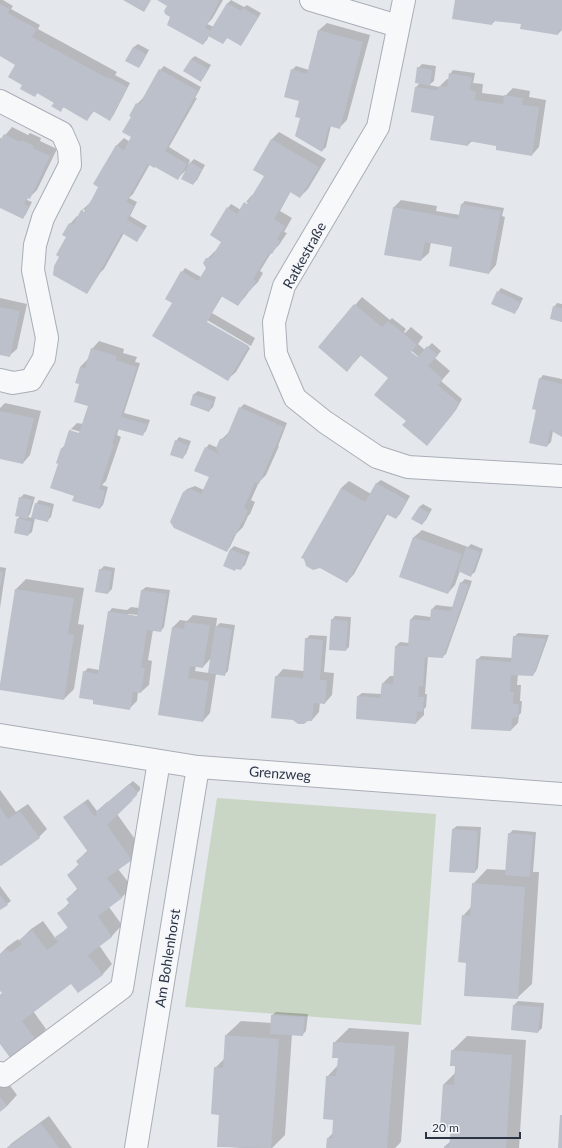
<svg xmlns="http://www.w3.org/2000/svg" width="562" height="1148" viewBox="0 0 562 1148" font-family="Lato,sans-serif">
<rect width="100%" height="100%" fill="#e4e7ec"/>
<!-- green -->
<path fill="#c9d6c5" d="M217,798L436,814L421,1025L185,1007Z"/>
<!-- shadow -->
<g fill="#0003" fill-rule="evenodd">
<path d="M0,0H3L13,6L11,9L40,25L38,29L117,72L115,75L130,83L113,116L109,119L94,111L87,120L64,107L60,110L55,102L38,92L35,96L18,61L0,55Z"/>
<path d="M159,0H223L212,19L207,24L214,27L227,4L231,0L244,7L247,5L261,13L244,41L241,45L228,37L223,43L209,35L207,40L203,44L172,17L168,6Z"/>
<path d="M456,0H562V30L558,34L522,21L496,20L492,24Z"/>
<path d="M327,23L370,35L347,120L340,127L331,125L326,147L322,151L300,119L301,97L292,70L296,66L309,70L319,30Z"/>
<path d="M138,44L149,50L142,63L139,67L127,61L134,47Z"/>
<path d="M195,56L211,65L204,77L201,80L191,59Z"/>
<path d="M422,64L436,66L434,81L429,85L439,87L447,79H449L450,74L453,70L475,73L473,83L483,84L482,93L505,96L513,88L530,91L529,97L546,100L539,147L532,155L497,145L472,141L468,145L435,115L416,87L420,83L418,68Z"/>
<path d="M164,66L201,87L195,98H197L169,147L190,160L188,165L194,159L205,165L197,180L193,184L185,171L178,178L155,166L150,164L133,194L129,198L137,202L130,216L147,226L140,237L124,233L104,269L100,273L90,289L87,293L61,256L67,237L70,224L77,216L79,217L82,210L90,203L99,188L116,146L124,138L130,142L132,138L133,117L137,104L144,97L160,70ZM83,209L89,213L88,214L83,212Z"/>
<path d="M12,127L28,135L30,133L41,138L40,141L57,149L37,190L29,198L28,197L27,200L32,202L26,214L23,218L0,207V138L2,139Z"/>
<path d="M279,132L326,159L308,189L300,197L291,191L280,211L292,218L284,232L287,233L279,245L271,253L260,271L263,273L258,282L250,290L245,297L238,305L222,296L212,313L255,338L251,346L207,320L205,322L250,348L236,372L228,379L173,303L182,272L185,268L201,277L207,268V259L215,251H217L222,241L228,208L231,204L241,210L249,206V203L246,202L252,195L253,196L265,176L254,170L272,139Z"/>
<path d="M401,200L437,206L436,211L460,215L462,204L465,201L504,208L502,216L505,217L496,265L489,273L454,243L431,242L429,253L421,260L394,207Z"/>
<path d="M501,288L523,298L518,309L515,312L498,292Z"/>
<path d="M362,297L390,320L392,318L406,329L404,332L405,333L411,327L423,337L418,344L425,350L432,343L441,351L435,358L450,371L441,381L462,399L456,410L430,441L407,421L389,378L361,355L354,363L319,347ZM408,348L419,357L418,359L406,349Z"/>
<path d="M0,298L27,304L17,349L9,356L0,354Z"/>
<path d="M557,303L562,304V321L554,307Z"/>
<path d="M99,341L124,349L123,353L137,357L135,362L140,363L124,413L150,420L146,431L142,435L119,428L117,435L121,437L106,481L102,485L108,487L103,505L100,508L76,492L60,463L57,462L62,448L65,445L70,430L77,423L83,424L89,407L81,383L80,367L88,359L92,349ZM71,429L81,432L79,434L70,431Z"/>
<path d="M543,375L562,379V436L553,431L551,442L547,446L537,410L540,379Z"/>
<path d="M198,391L216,397L213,407L209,411L191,405L194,394Z"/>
<path d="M5,403L41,411L30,455L23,463L0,458V408Z"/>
<path d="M244,404L287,423L278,446H279L266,475L259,482L251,500L255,502L250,514L248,516L243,527L236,534L230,547L227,551L183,493L187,489L195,486L204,490L212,473L206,448L209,444L218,448L221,440L229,432L240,408Z"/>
<path d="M179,437L191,441L186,454L182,458L176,441Z"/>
<path d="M381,480L410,496L400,514L396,518L388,513L354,574L347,582L341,488L349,481L371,494L377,483Z"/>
<path d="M24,494L35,497L30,514L28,517L32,518L36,504L39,500L54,504L51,517L47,521L35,518L32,532L28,535L18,519L20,516V498Z"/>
<path d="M423,504L432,509L426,520L422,524L419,507Z"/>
<path d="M422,530L468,547L471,544L483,549L475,572L471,575L460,571L455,585L448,593L401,576L414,537Z"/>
<path d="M234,546L250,552L245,565L241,569L230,550Z"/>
<path d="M104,566L115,568L112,589L108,593L100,570Z"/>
<path d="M0,567L6,568L0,608Z"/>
<path d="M26,579L84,588L78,624L84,625L74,689L64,699L0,689L16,589Z"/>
<path d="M465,579L472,581L446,654L442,657L428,656L425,694H427L426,707L424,709V715L416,723L358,696L362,693L382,694L383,683L390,676H394L396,646L400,642L409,643L411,619L415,615L431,617L432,609L436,605L453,607L461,583Z"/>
<path d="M146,587L170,590L164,627L161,631L153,630L148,660L152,661L149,685L141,692H138L137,701L129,709L95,697L84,672L88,668L99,670L109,612L112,608L127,610L131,607L139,608L142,590ZM128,614L139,615L137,617L128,616Z"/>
<path d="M193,615L217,618L216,627L220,623L235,625L228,671L224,675L216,674L210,713L203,721L159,714L173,627L180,620L187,621ZM211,658L209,673L195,671L196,666L203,667Z"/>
<path d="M335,616L351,617L349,647L346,650L332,620Z"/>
<path d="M518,633L549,635L536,671L533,675L518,674L517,685H521L520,701H522L521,713L519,715L518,723L511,730L477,660L481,656L512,658L514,637Z"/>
<path d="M310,635L327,636L324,672L334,673L332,695L325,703L320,702L319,712L312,720L276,677L283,669L304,671L306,639Z"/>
<path d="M133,781L140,787V790L117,814L142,849L131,859L118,869L132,887L121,898L109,907L122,925L112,936L99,945L112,964L102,975L71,983L33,1011L46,1029L36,1040L0,1042V995L3,992L0,989V954L7,947L18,939L19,941L31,929L43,921L56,939L68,927L59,913L69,903L67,899L78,888L68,875L79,864L77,861L88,850L64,817L88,799L97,811L107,802H108Z"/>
<path d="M0,790L16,812L28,804L47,829L39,837L0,863Z"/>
<path d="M457,826L481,827L478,868L475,872L453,829Z"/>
<path d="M513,830L536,832L533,872H539L532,984L517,998L467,962L463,916L471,907L473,884L487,869L506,870L509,834Z"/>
<path d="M0,886L11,901L0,909Z"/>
<path d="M518,1001L544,1003L542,1028L538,1032L512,1030L514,1005Z"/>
<path d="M276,1012L308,1014L306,1031L302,1035L292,1034L285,1135L272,1148H243L218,1146L220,1114L215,1068L225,1058L226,1035L241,1021L272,1023V1015Z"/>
<path d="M349,1028L409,1032L401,1142L395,1148H327L328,1138L333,1133L334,1119L327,1077L338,1065L339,1057L334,1043Z"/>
<path d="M467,1036L526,1040L519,1148H445V1146L451,1141L452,1127L444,1084L455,1073L456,1065L452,1051Z"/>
<path d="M0,1072L17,1095L7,1106L0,1111Z"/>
<path d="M49,1116L72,1148H7L12,1143Z"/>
</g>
<!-- building -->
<g fill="#bbc0ca">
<path d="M123,0H151L144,12Z"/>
<path d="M157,0H220L205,28L210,31L227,3L241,11L243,8L258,17L241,46L227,38L223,44L208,36L203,45L167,25L170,17L165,14L164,11L167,6Z"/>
<path d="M455,0H562V30H559L558,35L520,29L521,24L493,21L492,25L452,19Z"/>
<path d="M0,4L10,9L8,13L37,29L32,37L107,78L108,77L127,87L110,121L93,111L87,121L63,107L61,112L51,106L54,103L37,93L35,97L20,89L22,85L8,77L15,65L0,56Z"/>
<path d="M318,30L363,42L340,129L329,126L322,152L295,136L300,118L295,117L299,101L284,97L291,69L307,74Z"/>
<path d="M133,47L146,54L139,68L125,61Z"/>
<path d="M191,59L208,69L201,82L183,71Z"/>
<path d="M417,67L432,70L430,86L415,83Z"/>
<path d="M159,69L198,91L165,151L187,164L178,180L155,167L154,168L148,164L126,202L134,206L127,220L144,230L137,242L122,233L87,294L53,275L54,266L59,257L56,255L66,237L62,235L69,223L73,225L81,210L84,212L92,199L98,187L93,184L116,145L124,150L131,137L122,132L131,117L129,116L136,103L139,105Z"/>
<path d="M449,73L472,77L470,90L476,92L475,100L503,104L504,95L523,98L522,105L539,107L532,156L496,150V146L468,141V146L430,140L434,116L411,112L415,87L438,90L439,86L447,87Z"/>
<path d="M4,134L20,142L22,140L34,146L33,148L50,156L30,199L27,198L24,204L29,206L23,219L0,208V141Z"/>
<path d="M271,139L319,167L300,198L290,192L274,219L285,226L277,239L280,241L272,254L269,253L253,279L256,281L250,291L248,290L238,306L221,296L207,322L249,346L228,381L152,336L172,303L165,299L181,271L198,281L206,268L203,263L206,258H211L221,242L210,235L227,207L237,214L244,202L247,204L264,176L253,170Z"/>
<path d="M190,162L202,169L193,185L181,179Z"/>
<path d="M461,204L501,211L489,274L449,266L452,247L425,242L421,261L384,255L393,207L458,219Z"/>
<path d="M497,291L520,302L515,314L491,304Z"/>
<path d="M354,304L382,327L388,321L403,333L417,345L411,352L418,357L427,346L438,355L428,366L443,379L438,385L459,403L453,414L427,446L402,425L406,421L374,395L388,378L360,355L347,372L318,347Z"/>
<path d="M553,306L562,308V322L550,319Z"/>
<path d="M0,307L20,311L10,357L0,355Z"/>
<path d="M91,348L117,356L116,360L137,367L121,417L147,424L143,436L117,429L112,444H114L99,489L105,491L100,509L72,501L74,496L50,488L58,464L56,463L61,448L63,449L69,430L79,433L88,406L74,402L79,384L75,383L80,367L85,368Z"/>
<path d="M539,378L562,384V437L550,430L547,447L529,443L536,410L532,409Z"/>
<path d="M193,394L213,401L209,412L190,405Z"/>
<path d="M239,407L284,427L259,484L255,482L244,508L248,510L243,522H242L235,536L234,535L227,552L174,528L170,522L183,492L191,489L201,494L209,477L194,471L205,447L219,454L216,448L220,439L226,438Z"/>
<path d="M0,411L34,418L23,464L0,459Z"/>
<path d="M175,440L188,445L183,459L170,455Z"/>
<path d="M376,483L407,500L396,519L386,514L347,583L320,568L313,570L306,566L304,559L301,558L341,488L365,502Z"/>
<path d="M19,497L32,500L27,519L15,516Z"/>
<path d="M35,503L51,507L48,522L31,518Z"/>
<path d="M419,507L429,513L422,525L411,519Z"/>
<path d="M17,518L32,522L28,536L14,533Z"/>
<path d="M413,537L462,554L448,594L399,577Z"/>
<path d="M466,547L480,552L471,577L458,571Z"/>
<path d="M230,549L247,556L241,570L236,569L235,571L223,566Z"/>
<path d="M99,569L112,571L108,594L95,592Z"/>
<path d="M0,571L3,572L1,585H0Z"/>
<path d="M460,582L469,585L443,658L425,657L423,686H419L418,697H424L423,712L417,711L416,724L356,719L357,696L380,698L382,683L393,684L395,646H408L410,619L430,621L431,609L451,611Z"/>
<path d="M15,589L74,598L68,634L74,635L64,700L0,690V684Z"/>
<path d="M141,590L167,594L161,632L147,630L141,668H145L141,693L133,692L130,710L93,704V700L79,698L83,671L98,674L108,611L137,616Z"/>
<path d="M331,619L348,621L346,651L329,650Z"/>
<path d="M185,622L210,625L203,668L190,666L188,678L209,681L203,722L158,715L172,627L184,629Z"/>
<path d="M215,626L232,629L225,676L208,673Z"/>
<path d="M513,636L546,639L533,676L511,675L510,692H514L513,704H519L518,717L512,718L511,731L471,729L476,659L511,662Z"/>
<path d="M305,638L323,640L320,680H327L325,704L314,703L312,721H308L304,724H298L293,720L271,718L275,676L303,678Z"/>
<path d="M129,784L137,791V795L132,800H133L107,825L132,860L107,878L122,898L98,916L112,937L88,955L103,975L78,993L71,984L22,1021L37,1041L11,1059L0,1044V996L3,994L0,991V954L7,949L10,953L22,944L19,940L32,930L47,950L58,942L55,937L68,928L57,913L70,904L66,899L78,890L67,875L79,865L76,861L88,852L63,817L84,802L94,816L97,815L95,812L97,811Z"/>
<path d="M0,807L8,819L20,811L40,838L1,866L0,865Z"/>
<path d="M452,829L478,831L475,873L449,872Z"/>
<path d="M508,833L533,835L530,877L505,875Z"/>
<path d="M472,883L525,887L518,999L464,996L466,963L458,962L462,915L470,916Z"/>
<path d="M0,895L8,905L0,910Z"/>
<path d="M513,1005L541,1007L538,1033L511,1030Z"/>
<path d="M271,1015L305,1017L303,1036L270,1034Z"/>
<path d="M225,1035L279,1039L271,1148L217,1147L219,1115L211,1114L214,1067L223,1068Z"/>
<path d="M333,1042L395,1046L387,1148H326L327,1138H332L333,1120L323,1119L326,1076H336L338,1058H332Z"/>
<path d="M451,1050L512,1055L506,1148H444V1146L449,1147L451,1128L440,1127L443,1084L454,1085L455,1066H450Z"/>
<path d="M0,1097L7,1106L0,1112Z"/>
<path d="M560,1115H562V1148H558Z"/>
<path d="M41,1123L59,1148H7Z"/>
</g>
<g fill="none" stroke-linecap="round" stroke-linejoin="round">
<defs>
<g id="minor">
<path d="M311,0L398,26"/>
<path d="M404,0L378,127L284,286L274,322L276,354L295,398L325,422L377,457L408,467L562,476"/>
<path d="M0,101L62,133L69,149L70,165L43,218L35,245L33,270L47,338L44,358L31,380L13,383L0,380"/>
<path d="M0,735L198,767L562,794"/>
<path d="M0,1073L4,1076L122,988L159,761"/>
<path d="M136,1148L198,767"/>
</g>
</defs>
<!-- minor casing -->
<use href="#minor" stroke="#a9aeb7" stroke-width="24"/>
<!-- minor -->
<use href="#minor" stroke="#f7f8fa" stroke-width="22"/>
</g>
<g text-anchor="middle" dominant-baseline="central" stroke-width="3" stroke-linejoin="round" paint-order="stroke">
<!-- street labels -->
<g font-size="14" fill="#2b3445" stroke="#f4f6f9">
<text transform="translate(304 255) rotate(-61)">Ratkestraße</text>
<text transform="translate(280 773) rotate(4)">Grenzweg</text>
<text transform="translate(167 958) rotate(-81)">Am Bohlenhorst</text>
</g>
</g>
<!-- scale -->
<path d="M426 1132v6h94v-6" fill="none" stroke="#2b3445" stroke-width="2"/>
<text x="432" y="1132" font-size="12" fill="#2b3445" stroke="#f4f6f9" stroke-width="3" paint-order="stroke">20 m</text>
</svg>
